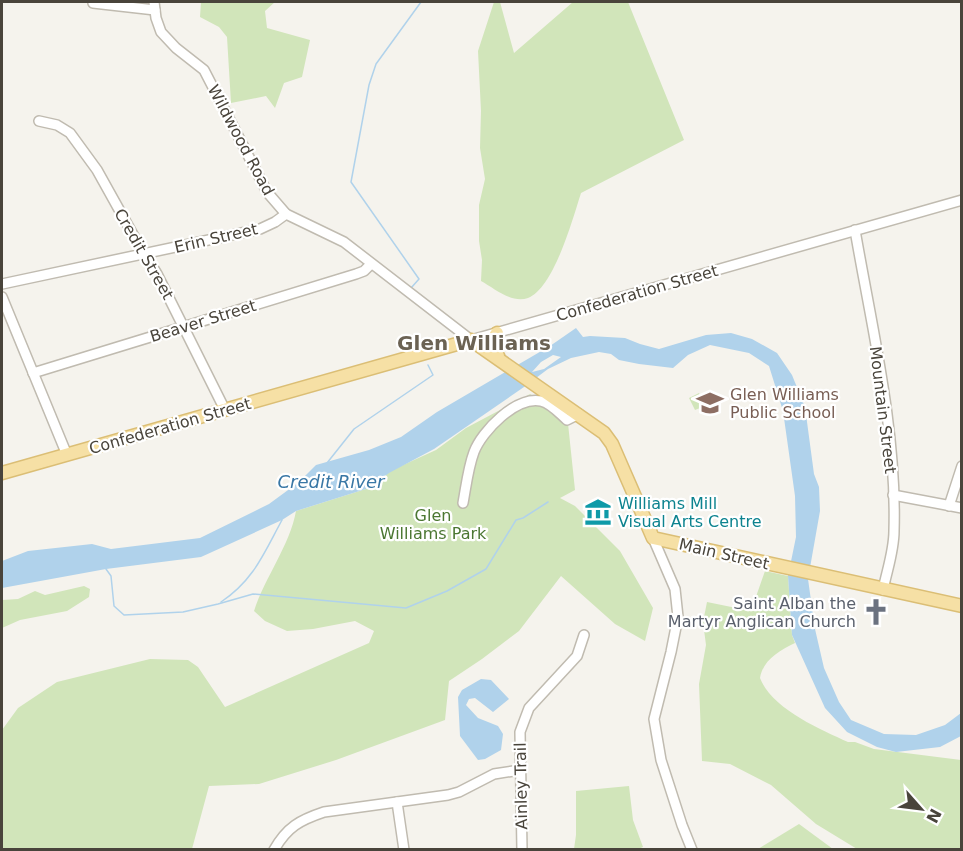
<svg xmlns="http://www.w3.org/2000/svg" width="963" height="851" viewBox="0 0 963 851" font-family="'DejaVu Sans',sans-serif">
<rect width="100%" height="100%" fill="#f5f3ed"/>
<!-- green -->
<g fill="#d1e5ba">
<path d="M201,2H275L265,11L267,28L310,40L302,77L284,83L275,108L266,96L231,103L227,37L219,27L200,17Z"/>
<path d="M494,2H500L514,53L573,2H628L684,140L581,193C573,218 554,288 528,298C512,304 494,288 481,281L482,260L479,241V205L485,179L480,148L481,111L478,51Z"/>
<path d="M699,393L705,406L695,410L689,398Z"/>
<path d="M530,394L567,414L575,490L560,498L575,506L620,551L653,608L645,641L615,624L561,576L519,631L482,659L449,681L445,720L336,760L259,784L209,786L192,849H2V730L18,708L57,682L150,659L188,660L198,667L225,707L369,643L374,631L355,621L313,629L287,631L265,621L254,611C265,577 290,545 296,511L369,488L392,470L436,450L466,428Z"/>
<path d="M765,571L788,576L792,635L795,643C779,651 763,660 760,678C772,709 820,729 848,742H855L874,749L961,760V849H857L816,824L771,785L730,764L702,761L699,684L706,645L703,622L707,602L751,611Z"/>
<path d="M84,586L90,589L89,597L67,611L20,620L2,628V600L18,599L35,591L45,595Z"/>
<path d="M629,786L633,820L643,847L636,850L574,849L576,835V791Z"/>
<path d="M799,824L833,849H758Z"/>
</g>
<!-- water -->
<g fill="#b0d2eb" fill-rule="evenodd">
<path d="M576,328L583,337L590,336L625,338L640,344L659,349L706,335L731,333L752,339L777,353L792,375L805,407L814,474L819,487L820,511L808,579L815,629L824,668L839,702L851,720L884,734L916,735L945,725L961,713V736L940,747L896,752L877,747L847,732L825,708L792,635L788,576L796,537L795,496L783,411L769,366L749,353L710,345L688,355L673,368L639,364L619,360L611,354L599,352L571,358L548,369L524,387L434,449L389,473L369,488L296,511L282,520L201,557L106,569L2,588V561L28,551L92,544L111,549L200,538L269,504L299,482L316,465L369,450L401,437L437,412L550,346ZM553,355L561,357L544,369L532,372L541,362Z"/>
<path d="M481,679L491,680L509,699L493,712L475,698L469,699L466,705L478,718L498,726L503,734L501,750L485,759L478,760L460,736L458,697L462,690Z"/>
</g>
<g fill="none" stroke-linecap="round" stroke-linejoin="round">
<!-- stream -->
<g stroke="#b0d2eb" stroke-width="1.5">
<path d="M411,288L419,279L351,182L369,85L376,64L421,2"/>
<path d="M327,463L354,429L433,375L428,365"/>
<path d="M106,569L111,576L114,606L124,615L183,612L218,604L253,594L406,608L447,591L486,569L516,520L523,518L548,502"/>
<path d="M221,602C254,580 264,553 282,520"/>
</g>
<defs>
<g id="minor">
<path d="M154,2L156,18L161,32L176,48L204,70L267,192L286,214L344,242L471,340L962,200"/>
<path d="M93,3L155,10"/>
<path d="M39,121L57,125L70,133L97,170L136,240L157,274L225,410"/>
<path d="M855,230C872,329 897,430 894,531C894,551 887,570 883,590"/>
<path d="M2,284L260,229L275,222L286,214"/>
<path d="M2,297L67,455"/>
<path d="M33,373L356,274L364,271L371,264"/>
<path d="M893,495L962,508"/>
<path d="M463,503C466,487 468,468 474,452C482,431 516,396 541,401C551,403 560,414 567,420L579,414"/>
<path d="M949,506L962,466"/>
<path d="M653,538L675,589L678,617L671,652L654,719L661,760L682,825L692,850"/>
<path d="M397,802L404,850"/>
<path d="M274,850C287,827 300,820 324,812L448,795L459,792L494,774L520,770"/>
<path d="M522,850L520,732L529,708L577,656L584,635"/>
</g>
<g id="major">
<path d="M497,333L492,341L491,348L498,356"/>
<path d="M2,473L471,340L604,433L612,444L653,538L962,606"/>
</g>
</defs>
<!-- minor casing -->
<use href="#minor" stroke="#c0bbb0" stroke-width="12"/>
<!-- major casing -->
<use href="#major" stroke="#dbbe75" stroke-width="15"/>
<!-- minor -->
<use href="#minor" stroke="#fff" stroke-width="9"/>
<!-- major -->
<use href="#major" stroke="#f6e0a5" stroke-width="12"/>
</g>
<!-- icons -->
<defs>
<symbol id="school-bare" viewBox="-9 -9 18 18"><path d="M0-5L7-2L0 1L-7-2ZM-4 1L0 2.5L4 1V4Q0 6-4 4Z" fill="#8d6e63" stroke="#fff" stroke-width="2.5" paint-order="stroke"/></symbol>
<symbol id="museum-bare" viewBox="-9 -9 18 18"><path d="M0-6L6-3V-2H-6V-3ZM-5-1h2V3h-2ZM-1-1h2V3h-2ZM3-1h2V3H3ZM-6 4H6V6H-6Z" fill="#0f9aa8" stroke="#fff" stroke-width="2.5" paint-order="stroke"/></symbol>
<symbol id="church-bare" viewBox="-9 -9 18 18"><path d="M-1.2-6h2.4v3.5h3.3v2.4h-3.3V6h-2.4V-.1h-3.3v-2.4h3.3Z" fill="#6b7280" stroke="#fff" stroke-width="2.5" paint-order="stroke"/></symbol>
</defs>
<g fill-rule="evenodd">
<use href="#school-bare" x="691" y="384" width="38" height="38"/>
<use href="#museum-bare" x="579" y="493" width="38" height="38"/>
<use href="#church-bare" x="857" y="593" width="38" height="38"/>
</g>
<g text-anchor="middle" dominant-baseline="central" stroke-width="4.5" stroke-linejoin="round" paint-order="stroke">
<!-- street labels -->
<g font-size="16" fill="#49443b" stroke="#fff">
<text transform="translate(241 140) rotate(62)">Wildwood Road</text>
<text transform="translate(216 238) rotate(-13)">Erin Street</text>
<text transform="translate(144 254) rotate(60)">Credit Street</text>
<text transform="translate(637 293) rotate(-16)">Confederation Street</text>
<text transform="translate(203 321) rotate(-17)">Beaver Street</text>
<text transform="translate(883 410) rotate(83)">Mountain Street</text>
<text transform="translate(170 426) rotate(-16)">Confederation Street</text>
<text transform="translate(724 554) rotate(13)">Main Street</text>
<text transform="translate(521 786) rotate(-91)">Ainley Trail</text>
</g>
<!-- education labels -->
<g font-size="16" fill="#785e54" stroke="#fff" text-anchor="start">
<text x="730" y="394">Glen Williams<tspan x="730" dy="18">Public School</tspan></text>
</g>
<!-- culture labels -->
<g font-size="16" fill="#0d838f" stroke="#fff" text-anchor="start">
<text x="618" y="503">Williams Mill<tspan x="618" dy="18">Visual Arts Centre</tspan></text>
</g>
<!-- park labels -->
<g font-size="16" fill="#4b7732" stroke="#fff">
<text x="433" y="515">Glen<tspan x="433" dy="18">Williams Park</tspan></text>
</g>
<!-- worship labels -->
<g font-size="16" fill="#5b616d" stroke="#fff" text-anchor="end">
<text x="856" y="603">Saint Alban the<tspan x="856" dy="18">Martyr Anglican Church</tspan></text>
</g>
<!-- water labels -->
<g font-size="18" font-style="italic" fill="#3977a5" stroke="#fff">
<text x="331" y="481">Credit River</text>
</g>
<!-- quarter labels -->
<g font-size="20" font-weight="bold" fill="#6b6253" stroke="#fff">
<text x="474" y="343">Glen Williams</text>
</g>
</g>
<!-- border -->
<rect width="963" height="851" fill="none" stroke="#49443b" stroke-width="6"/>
<!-- north arrow -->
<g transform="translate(921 809) rotate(118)" stroke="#ffffff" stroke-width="4.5" paint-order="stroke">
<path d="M0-4.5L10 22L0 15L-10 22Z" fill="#49443b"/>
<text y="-9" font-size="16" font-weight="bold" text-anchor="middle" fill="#49443b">N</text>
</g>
</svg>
